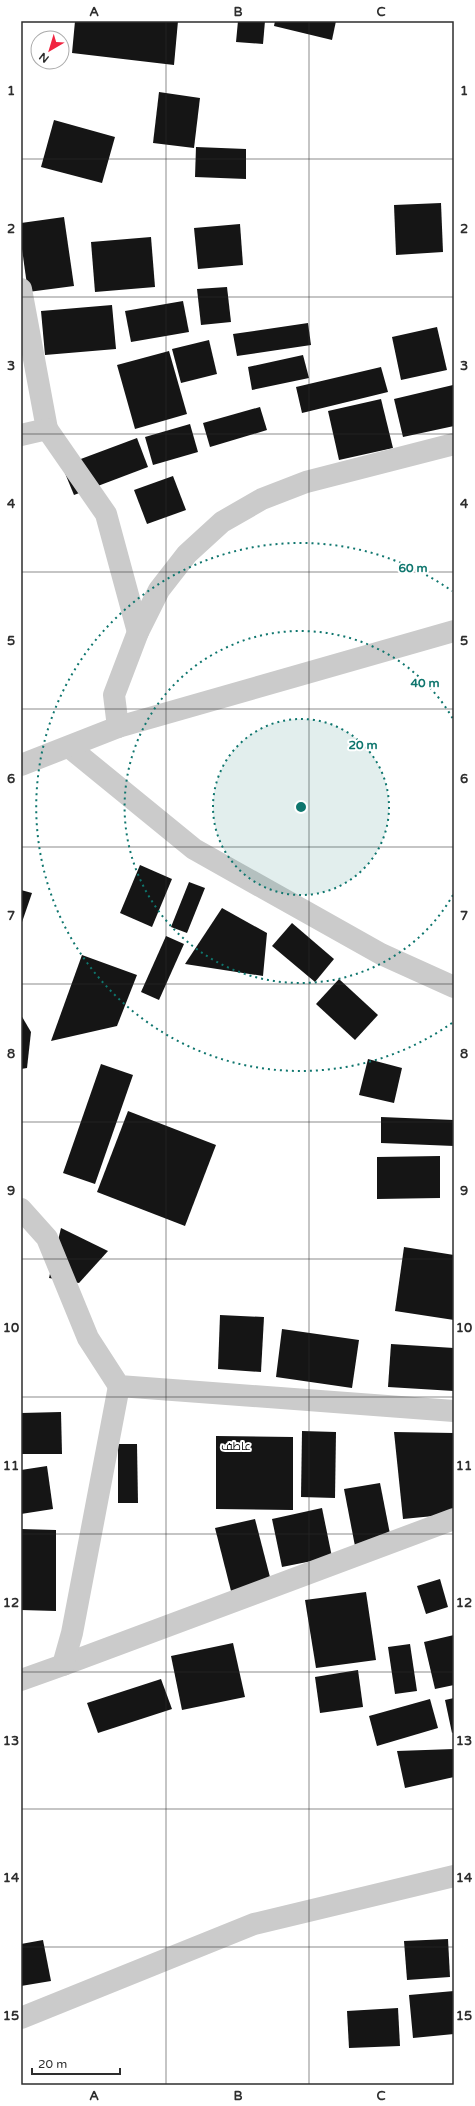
<svg xmlns="http://www.w3.org/2000/svg" width="475" height="2106" viewBox="0 0 475 2106" font-family="'Varela Round',Cairo,sans-serif">
<rect width="100%" height="100%" fill="#fff"/>
<!-- building -->
<g fill="#151515">
<path d="M75,21H178L174,65L72,53Z"/>
<path d="M238,21H265L263,44L236,42Z"/>
<path d="M275,21H336L332,40L274,26Z"/>
<path d="M159,92L200,98L194,148L153,143Z"/>
<path d="M54,120L115,137L102,183L41,167Z"/>
<path d="M196,147L246,149V179L195,177Z"/>
<path d="M441,203L443,252L396,255L394,205Z"/>
<path d="M64,217L74,286L28,292L21,242V223Z"/>
<path d="M240,224L243,265L198,269L194,228Z"/>
<path d="M151,237L155,287L95,292L91,242Z"/>
<path d="M227,287L231,322L201,325L197,289Z"/>
<path d="M183,301L189,332L131,342L125,311Z"/>
<path d="M112,305L116,349L45,355L41,311Z"/>
<path d="M308,323L311,345L237,356L233,334Z"/>
<path d="M437,327L447,370L401,380L392,337Z"/>
<path d="M209,340L217,374L181,383L172,349Z"/>
<path d="M169,351L187,414L135,429L117,365Z"/>
<path d="M303,355L309,378L252,390L248,367Z"/>
<path d="M381,367L388,392L302,413L296,387Z"/>
<path d="M453,385L454,426L403,437L394,399Z"/>
<path d="M381,399L393,448L339,460L328,411Z"/>
<path d="M260,407L267,430L210,447L203,423Z"/>
<path d="M190,424L198,452L153,465L145,437Z"/>
<path d="M137,438L148,467L74,495L62,466Z"/>
<path d="M173,476L186,510L147,524L134,490Z"/>
<path d="M140,865L172,879L152,927L120,913Z"/>
<path d="M189,882L205,888L187,933L171,927Z"/>
<path d="M21,890L32,893L21,925Z"/>
<path d="M222,908L267,933L263,976L185,964Z"/>
<path d="M292,923L334,959L315,982L272,946Z"/>
<path d="M166,936L184,944L159,1000L141,992Z"/>
<path d="M82,955L137,975L117,1026L51,1041Z"/>
<path d="M339,979L378,1015L355,1040L316,1004Z"/>
<path d="M21,1015L31,1032L27,1068L21,1069Z"/>
<path d="M368,1059L402,1068L394,1103L359,1095Z"/>
<path d="M101,1064L133,1075L95,1184L63,1173Z"/>
<path d="M128,1111L216,1145L185,1226L97,1192Z"/>
<path d="M381,1117L454,1120V1146L381,1143Z"/>
<path d="M440,1156V1198L377,1199V1157Z"/>
<path d="M61,1228L108,1251L79,1283L49,1278Z"/>
<path d="M404,1247L454,1255V1320L395,1311Z"/>
<path d="M220,1315L264,1317L261,1372L218,1369Z"/>
<path d="M282,1329L359,1340L352,1388L276,1377Z"/>
<path d="M391,1344L454,1348V1391L388,1387Z"/>
<path d="M61,1412L62,1454H21V1413Z"/>
<path d="M302,1431L336,1432L335,1498L301,1497Z"/>
<path d="M394,1432L454,1433V1514L403,1519Z"/>
<path d="M216,1436L293,1437V1510L216,1509Z"/>
<path d="M118,1444H137L138,1503H118Z"/>
<path d="M47,1466L53,1509L21,1514V1470Z"/>
<path d="M380,1483L391,1539L355,1546L344,1489Z"/>
<path d="M322,1508L332,1557L282,1567L272,1519Z"/>
<path d="M255,1519L271,1581L231,1591L215,1528Z"/>
<path d="M21,1529L56,1530V1611L21,1610Z"/>
<path d="M440,1579L448,1607L426,1614L417,1586Z"/>
<path d="M366,1592L376,1660L316,1668L305,1600Z"/>
<path d="M454,1635V1685L435,1689L424,1642Z"/>
<path d="M233,1643L245,1697L182,1710L171,1656Z"/>
<path d="M410,1644L417,1691L395,1694L388,1647Z"/>
<path d="M358,1670L363,1707L320,1713L315,1677Z"/>
<path d="M161,1679L172,1709L98,1733L87,1703Z"/>
<path d="M454,1698V1732L452,1733L445,1700Z"/>
<path d="M430,1699L438,1728L377,1746L369,1716Z"/>
<path d="M454,1749V1777L405,1788L397,1751Z"/>
<path d="M448,1939L450,1977L407,1980L404,1941Z"/>
<path d="M43,1940L51,1981L21,1986V1944Z"/>
<path d="M454,1991V2034L413,2038L409,1995Z"/>
<path d="M398,2008L400,2046L349,2048L347,2011Z"/>
</g>
<g fill="none" stroke-linecap="round" stroke-linejoin="round">
<!-- minor -->
<g stroke="#cbcbcb" stroke-width="22">
<path d="M21,289L47,429L21,435"/>
<path d="M47,429L106,514L138,632"/>
<path d="M118,727L114,695L138,632L159,590L187,554L222,522L262,499L306,482L454,444"/>
<path d="M69,747L194,849L381,954L454,987"/>
<path d="M21,765L118,727L454,631"/>
<path d="M21,1209L47,1238L88,1338L119,1386L454,1411"/>
<path d="M63,1665L454,1519"/>
<path d="M21,1680L63,1665L72,1633L119,1386"/>
<path d="M21,2018L254,1924L454,1876"/>
</g>
</g>
<!-- grid -->
<path fill="none" stroke="#2e2e2e" stroke-width="1" stroke-opacity="0.55" d="M166,21V2085M309,21V2085M21,159H454M21,297H454M21,434H454M21,572H454M21,709H454M21,847H454M21,984H454M21,1122H454M21,1259H454M21,1397H454M21,1534H454M21,1672H454M21,1809H454M21,1947H454"/>
<!-- distance rings -->
<circle cx="301" cy="807" r="88" fill="#0f766e" fill-opacity=".12"/>
<g fill="none" stroke="#0f766e" stroke-width="2" stroke-dasharray="2 4">
<circle cx="301" cy="807" r="88"/>
<path d="M453 895A176 176 0 1 1 453 719"/>
<path d="M452 1023A264 264 0 1 1 452 591"/>
</g>
<g text-anchor="middle" dominant-baseline="central" stroke-width="4" stroke-linejoin="round" paint-order="stroke">
<!-- neighbourhood labels -->
<g font-size="11" fill="#000" stroke="#fff">
<text x="236" y="1446">عاطف</text>
</g>
</g>
<circle cx="301" cy="807" r="6" fill="#0f766e" stroke="#fff" stroke-width="2"/>
<g font-size="12" text-anchor="middle" font-weight="bold" fill="#0f766e" stroke="#fff" stroke-width="4" stroke-linejoin="round" paint-order="stroke">
<text x="413" y="572">60 m</text>
<text x="425" y="687">40 m</text>
<text x="363" y="749">20 m</text>
</g>
<!-- border -->
<rect width="475" height="2106" fill="none" stroke="#ffffff" stroke-width="44"/>
<!-- north arrow -->
<g transform="translate(50 50) rotate(218)"><circle r="19" fill="#ffffff" stroke="#ababab"/>
<path d="M0-3L7 15L0 10L-7 15Z" fill="#f12541"/>
<text y="-6" font-size="11" font-weight="bold" text-anchor="middle" fill="#2e2e2e">N</text>
</g>
<!-- scale -->
<path d="M32 2068v6h88v-6" fill="none" stroke="#2e2e2e" stroke-width="2"/>
<text x="38" y="2068" font-size="12" fill="#2e2e2e" stroke="#ffffff" stroke-width="3" paint-order="stroke">20 m</text>
<rect x="22" y="22" width="431" height="2062" fill="none" stroke="#2e2e2e" stroke-width="1.5"/>
<g font-size="13" text-anchor="middle" font-weight="bold" fill="#2e2e2e">
<text x="94" y="16">A</text>
<text x="238" y="16">B</text>
<text x="381" y="16">C</text>
<text x="11" y="95">1</text>
<text x="464" y="95">1</text>
<text x="11" y="233">2</text>
<text x="464" y="233">2</text>
<text x="11" y="370">3</text>
<text x="464" y="370">3</text>
<text x="11" y="508">4</text>
<text x="464" y="508">4</text>
<text x="11" y="645">5</text>
<text x="464" y="645">5</text>
<text x="11" y="783">6</text>
<text x="464" y="783">6</text>
<text x="11" y="920">7</text>
<text x="464" y="920">7</text>
<text x="11" y="1058">8</text>
<text x="464" y="1058">8</text>
<text x="11" y="1195">9</text>
<text x="464" y="1195">9</text>
<text x="11" y="1332">10</text>
<text x="464" y="1332">10</text>
<text x="11" y="1470">11</text>
<text x="464" y="1470">11</text>
<text x="11" y="1607">12</text>
<text x="464" y="1607">12</text>
<text x="11" y="1745">13</text>
<text x="464" y="1745">13</text>
<text x="11" y="1882">14</text>
<text x="464" y="1882">14</text>
<text x="11" y="2020">15</text>
<text x="464" y="2020">15</text>
<text x="94" y="2100">A</text>
<text x="238" y="2100">B</text>
<text x="381" y="2100">C</text>
</g>
</svg>
